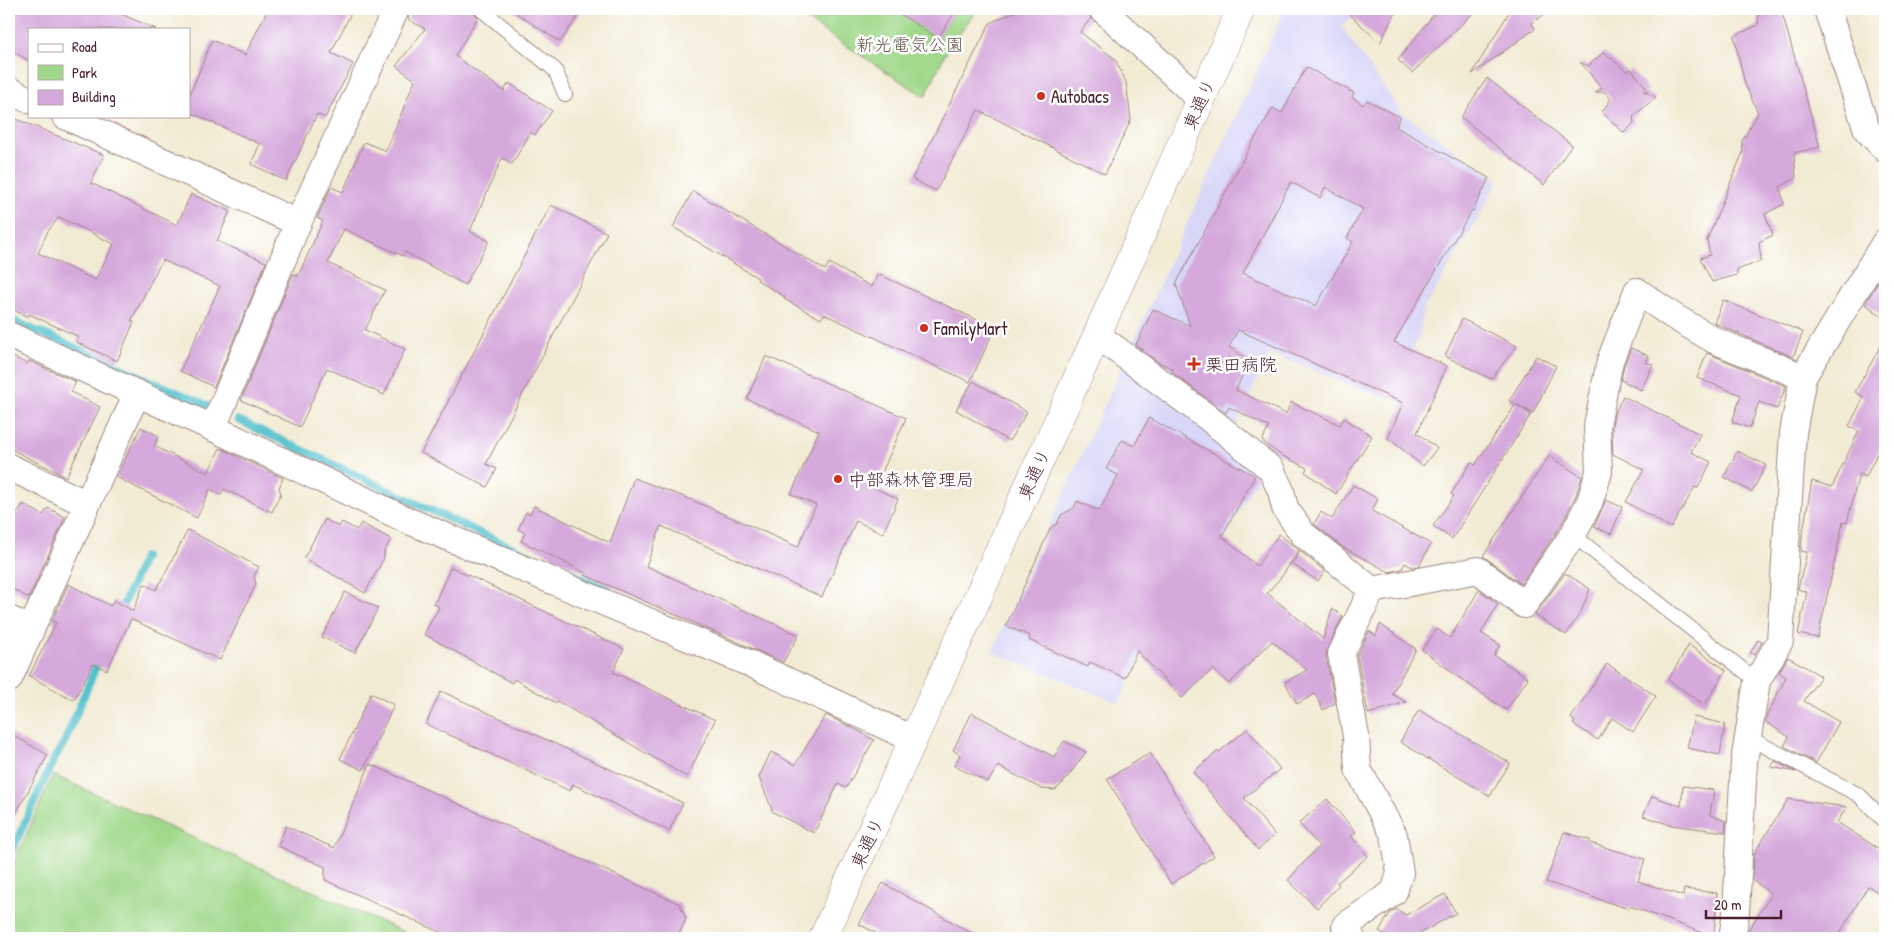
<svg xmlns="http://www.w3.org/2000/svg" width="1894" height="947" viewBox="0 0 1894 947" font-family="'Patrick Hand','Klee One',sans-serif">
<rect width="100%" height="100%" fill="#fff"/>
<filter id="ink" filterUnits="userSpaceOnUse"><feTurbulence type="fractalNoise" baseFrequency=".02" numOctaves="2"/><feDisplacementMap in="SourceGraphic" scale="10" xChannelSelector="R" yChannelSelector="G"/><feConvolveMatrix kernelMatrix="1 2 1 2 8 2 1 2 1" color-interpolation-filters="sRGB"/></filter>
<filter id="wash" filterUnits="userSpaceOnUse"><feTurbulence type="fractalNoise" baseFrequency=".0096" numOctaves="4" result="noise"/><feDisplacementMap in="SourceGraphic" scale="20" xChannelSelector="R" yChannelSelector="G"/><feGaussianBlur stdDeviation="1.12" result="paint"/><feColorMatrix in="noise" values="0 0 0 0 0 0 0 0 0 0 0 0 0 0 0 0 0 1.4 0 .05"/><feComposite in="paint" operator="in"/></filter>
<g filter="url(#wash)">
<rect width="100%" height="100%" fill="#f2ebd4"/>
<!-- built -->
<path fill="#d9d7f8" d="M1285,9H1363L1360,12L1341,26L1402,113L1498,180L1481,213L1423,311L1419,336L1390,400L1269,353L1235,428L1260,474L1218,549L1176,576L1119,703L992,652Z"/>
<!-- green -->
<g fill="#a0d98b" stroke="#757c5b">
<path d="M790,9H977L944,56L925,97Z"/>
<path d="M53,775L417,938H9V874Z"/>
</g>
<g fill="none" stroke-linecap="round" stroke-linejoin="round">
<!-- stream -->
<g stroke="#54c1cd" stroke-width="8">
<path d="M9,319L206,405"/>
<path d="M238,420L484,535L608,590"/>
<path d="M119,614L144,557"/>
<path d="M9,857L54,759L65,741L100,657"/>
</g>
</g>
<g id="blocks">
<!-- building -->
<g fill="#d5a9dc" fill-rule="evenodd">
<path d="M9,9H109L156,29H29V61L9,49Z"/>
<path d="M268,9H353L331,53L353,64L325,118L317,114L286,181L251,164L260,144L189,112V97L212,40L245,55Z"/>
<path d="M411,9H472L473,12L478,17L455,56L504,91L509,83L552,111L535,135L531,132L512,164L502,158L470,231L489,241L465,285L405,252L403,256L344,229L328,263L385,290L365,330L405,349L384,395L327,368L300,427L241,400L293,274L298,276L323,221L317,218L331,187L343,192L364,142L386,151L415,80L396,66L425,29L408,19Z"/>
<path d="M510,9H583L560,42Z"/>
<path d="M892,9H957L938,38Z"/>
<path d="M1021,9H1087L1091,18L1080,32L1115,59L1126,82L1131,120L1105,174L978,110L936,191L912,179L990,23Z"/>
<path d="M1344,9H1397L1380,43Z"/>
<path d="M1438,9H1477L1412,73L1398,60Z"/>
<path d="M1511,9H1552L1532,23L1535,29L1472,74Z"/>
<path d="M1781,9L1820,147L1794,153L1796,178L1780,187L1784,204L1765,214L1773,235L1759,242L1761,261L1737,270V275L1712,282L1700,258L1710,255L1707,240L1743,152L1742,141L1758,113L1745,84L1734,36L1758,25L1759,14Z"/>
<path d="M1604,52L1627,72L1631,69L1649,91H1643L1656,97L1633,117L1634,123L1624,133L1602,112L1611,99L1605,92H1595L1602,88L1580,62L1588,66Z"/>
<path d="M1306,67L1354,93L1352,97L1363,105L1367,100L1400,117L1396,127L1489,178L1473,211L1472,210L1394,342L1447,366L1417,433L1437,448L1423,466L1388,438L1403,403L1238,330L1229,347L1249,360L1236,390L1286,414L1291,402L1340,425L1344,418L1372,436L1336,494L1305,472L1307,468L1279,454L1262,441L1269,427L1229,407L1226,413L1172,372L1174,369L1158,362L1136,345L1153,309L1190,326L1176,284L1251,145L1273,108L1282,113ZM1291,182L1320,198L1325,187L1363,209L1347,238L1353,242L1316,306L1243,273Z"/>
<path d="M1487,78L1572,145L1544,185L1461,117Z"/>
<path d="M9,116L104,155L91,183L177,225L191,194L230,211L217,241L266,262L214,387L180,371L220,286L162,260L131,321L134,322L117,361L76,342L79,337L29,314L28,317L9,308ZM59,217L114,244L95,280L38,253L48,231Z"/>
<path d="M693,191L825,270L829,263L872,287L878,274L995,328L970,382L824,314L821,319L784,299L785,297L757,280L758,278L673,227Z"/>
<path d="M551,205L607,233L486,464L497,469L487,487L421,453Z"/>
<path d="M1885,270V318L1865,304Z"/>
<path d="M1723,300L1803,332L1793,357L1714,323Z"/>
<path d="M1462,319L1517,346L1491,379L1445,356Z"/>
<path d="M1885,338V437L1866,477L1859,474L1847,523L1843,522L1818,638L1798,634L1807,592L1798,589L1807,552L1801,551L1802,537L1812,481L1832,487L1859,431L1849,426L1864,397L1855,392Z"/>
<path d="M1631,348L1649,356L1646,362L1653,365L1641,390L1621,380L1624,365Z"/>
<path d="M1707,353L1786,386L1777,409L1759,402L1750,428L1732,422L1741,395L1697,378Z"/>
<path d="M9,355L27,364L29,361L76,382L71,392L100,407L66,477L9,448Z"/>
<path d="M766,356L906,418L875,488L898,499L883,533L856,521L822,597L661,526L646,566L799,635L783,662L585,575L586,573L521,541L525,533L518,529L526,512L530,514L534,506L610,543L634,478L692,500L798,547L816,505L791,494L819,431L747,399Z"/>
<path d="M1536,356L1556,366L1533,413L1517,405L1531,414L1452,539L1433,526L1454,496L1451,494L1471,462L1475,465L1516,404L1509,401Z"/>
<path d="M973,381L1027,412L1009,441L956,410Z"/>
<path d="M1623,396L1700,434L1691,452L1711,462L1698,488L1695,487L1671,528L1626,502L1644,470L1613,454L1612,426L1614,414Z"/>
<path d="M1149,418L1255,476L1222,536L1257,566L1279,534L1299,550L1282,576L1267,593L1323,639L1332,609L1343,616L1328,647L1326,656L1335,703L1323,710L1315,694L1297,704L1285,682L1307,670L1272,641L1229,684L1213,669L1182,698L1137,651L1125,678L1090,662L1088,667L1029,640L1030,636L1006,626L1051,527L1057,524L1061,515L1074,508L1077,501L1099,511L1118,475L1106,469L1122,440L1134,446Z"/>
<path d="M141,427L159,436L154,446L208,473L220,448L283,478L279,488L281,493L272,512L224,489L221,495L210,489L197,518L116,477Z"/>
<path d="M1737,451L1766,465L1752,492L1724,477Z"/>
<path d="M1549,456L1582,477L1576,495L1560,527L1521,584L1483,556Z"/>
<path d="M1353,485L1378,499L1372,511L1431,544L1419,566L1412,567L1405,563L1402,569L1389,572L1341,546L1314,524L1321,512L1332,519Z"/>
<path d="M1606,500L1622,507L1611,534L1594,527Z"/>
<path d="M23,504L43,515L48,508L65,517L29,598L9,587V511L16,515Z"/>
<path d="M325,519L339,527L342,522L357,530L361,523L391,539L384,552V558L365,593L304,558Z"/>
<path d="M188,530L259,567L254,576L256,584L220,660L131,619L107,670L93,664L74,700L29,676L56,623L52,621L68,584L111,606L114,600L133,611L144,584L156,590Z"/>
<path d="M1300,551L1325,571L1318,581L1292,564Z"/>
<path d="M451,567L624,649L613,672L715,720L687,777L557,701L556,703L514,679L512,683L424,634L439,607L434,604Z"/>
<path d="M1565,573L1590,589L1581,612L1566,635L1535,615Z"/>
<path d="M1479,590L1498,604L1481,633L1500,645L1494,655L1528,678L1506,710L1451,672V671L1422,650L1437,629L1450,638Z"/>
<path d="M345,592L378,608L355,653L322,637Z"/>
<path d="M1380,624L1416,649L1392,694L1406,702L1368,714L1357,656L1369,631L1376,636Z"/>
<path d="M1758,640L1762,642L1754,655L1750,653Z"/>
<path d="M1689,645L1726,670L1705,705L1668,680Z"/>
<path d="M1788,657L1821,676L1804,701L1839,722L1816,763L1784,746L1789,737L1766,722L1767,715L1786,677L1779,672Z"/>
<path d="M1607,664L1656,696L1633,732L1612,718L1598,740L1573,724L1575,722L1571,718Z"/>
<path d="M441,691L683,803L669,831L573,784L570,791L426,724Z"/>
<path d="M371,693L394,705L363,770L340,759Z"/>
<path d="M1419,710L1510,763L1490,796L1400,742Z"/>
<path d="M972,713L1054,757L1064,741L1086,752L1063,783L1055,790L1042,789L998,766L988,782L954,766L960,755L953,750Z"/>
<path d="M826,715L853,728L874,740L846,788L838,784L814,833L773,812L759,777L771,752L795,765Z"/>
<path d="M1694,717L1725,724L1720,755L1687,748Z"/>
<path d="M1247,729L1280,769L1244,798L1275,835L1258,850L1193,772L1218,751L1219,752Z"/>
<path d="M9,733L48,755L9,826Z"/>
<path d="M1150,753L1214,856L1171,884L1107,779Z"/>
<path d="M1775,761L1796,772L1771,767Z"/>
<path d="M370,764L680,904L686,919L677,938H453L325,880V867L278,846L286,826L334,848Z"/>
<path d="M1683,786L1714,790L1710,815L1726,821L1725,832L1671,825L1643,816L1652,796L1681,806Z"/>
<path d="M1327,799L1356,832L1351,836L1368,856L1337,883L1339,885L1317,908L1288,880L1319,846L1299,823Z"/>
<path d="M1788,799L1847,807L1837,822L1885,853V896L1868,886L1837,938H1747L1749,929L1772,894L1753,881L1754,854Z"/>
<path d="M1564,832L1590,840V843L1645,859L1638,881L1683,896L1684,889L1717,893L1714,937L1630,906L1629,909L1546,882Z"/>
<path d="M883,883L980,938H885L859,924Z"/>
<path d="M1445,894L1456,913L1412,938H1390L1379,931L1390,913L1396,909L1406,915Z"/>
</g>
</g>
</g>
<g filter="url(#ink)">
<use href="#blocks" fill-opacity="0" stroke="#9e8580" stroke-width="1"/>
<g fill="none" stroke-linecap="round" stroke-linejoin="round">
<defs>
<g id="service">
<path d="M481,9L555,70L565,94"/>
<path d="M1573,535L1757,681"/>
<path d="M1749,738L1859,795L1885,821"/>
</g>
<g id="minor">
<path d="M1102,9L1201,100"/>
<path d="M1827,9L1867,130L1885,149"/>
<path d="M9,90L29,100"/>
<path d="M65,116L298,223"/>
<path d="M9,335L213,428L409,521L751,664L913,739"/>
<path d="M1097,335L1207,417L1271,469L1281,491L1285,508L1303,534L1372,590L1341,654L1356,736L1358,769L1394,835L1400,873L1394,892L1345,926L1352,938"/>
<path d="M213,428L298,223L396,9"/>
<path d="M9,467L87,504"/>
<path d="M1372,590L1478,570L1524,605L1573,535L1590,501L1599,472L1597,425L1610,361L1637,291L1673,316L1714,340L1803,377"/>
<path d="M9,619L31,629"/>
<path d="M9,679L137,393"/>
<path d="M1732,938L1736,913L1744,762L1757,681L1780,641L1793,433L1803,377L1885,242"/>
</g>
<path id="tertiary" d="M823,938L1097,335L1241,9"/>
</defs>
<!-- service casing -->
<use href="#service" stroke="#9e8580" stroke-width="16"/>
<!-- minor casing -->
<use href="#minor" stroke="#9e8580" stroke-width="28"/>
<!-- tertiary casing -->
<use href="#tertiary" stroke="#9e8580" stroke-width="29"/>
<!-- service -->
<use href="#service" stroke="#fff" stroke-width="14"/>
<!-- minor -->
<use href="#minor" stroke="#fff" stroke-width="26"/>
<!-- tertiary -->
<use href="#tertiary" stroke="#fff" stroke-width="28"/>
</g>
</g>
<!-- markers -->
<g fill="#c8321e" stroke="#fff" stroke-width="2">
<circle cx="1041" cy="96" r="5"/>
<circle cx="924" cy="328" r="5"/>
<path d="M1191.5 356.5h5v5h5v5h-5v5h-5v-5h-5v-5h5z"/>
<circle cx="838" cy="479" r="5"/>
</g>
<g text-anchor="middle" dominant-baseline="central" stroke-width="5" stroke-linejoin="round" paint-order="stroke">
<!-- park labels -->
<g font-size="18" fill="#645748" stroke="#fff">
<text x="910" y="44">新光電気公園</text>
</g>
<!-- poi labels -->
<g font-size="18" fill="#4a1f2b" stroke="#fff" text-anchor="start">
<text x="1051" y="96">Autobacs</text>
<text x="934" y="328">FamilyMart</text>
<text x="1205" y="364">栗田病院</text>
<text x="848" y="479">中部森林管理局</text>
</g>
<!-- street labels -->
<g font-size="18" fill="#4a1f2b" stroke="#fff">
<text transform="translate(1199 104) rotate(-66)">東通り</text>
<text transform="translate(1034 474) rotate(-66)">東通り</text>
<text transform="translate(867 843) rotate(-65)">東通り</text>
</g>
</g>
<!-- margin -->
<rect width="1894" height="947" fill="none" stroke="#fff" stroke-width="30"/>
<!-- legend -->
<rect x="28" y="28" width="162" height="90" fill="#ffffff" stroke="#b7a5aa"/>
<rect x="38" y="44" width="25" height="8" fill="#ffffff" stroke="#b7a5aa"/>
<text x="72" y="52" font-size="15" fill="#4a1f2b">Road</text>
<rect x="38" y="65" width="25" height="15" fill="#a0d98b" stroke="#b7a5aa"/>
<text x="72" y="78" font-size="15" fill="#4a1f2b">Park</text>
<rect x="38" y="90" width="25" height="15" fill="#d5a9dc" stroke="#b7a5aa"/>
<text x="72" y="102" font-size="15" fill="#4a1f2b">Building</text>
<!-- scale -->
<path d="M1706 910v8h75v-8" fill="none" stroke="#4a1f2b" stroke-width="2.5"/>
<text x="1714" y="910" font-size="15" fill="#4a1f2b" stroke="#ffffff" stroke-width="4" paint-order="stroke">20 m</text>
</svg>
